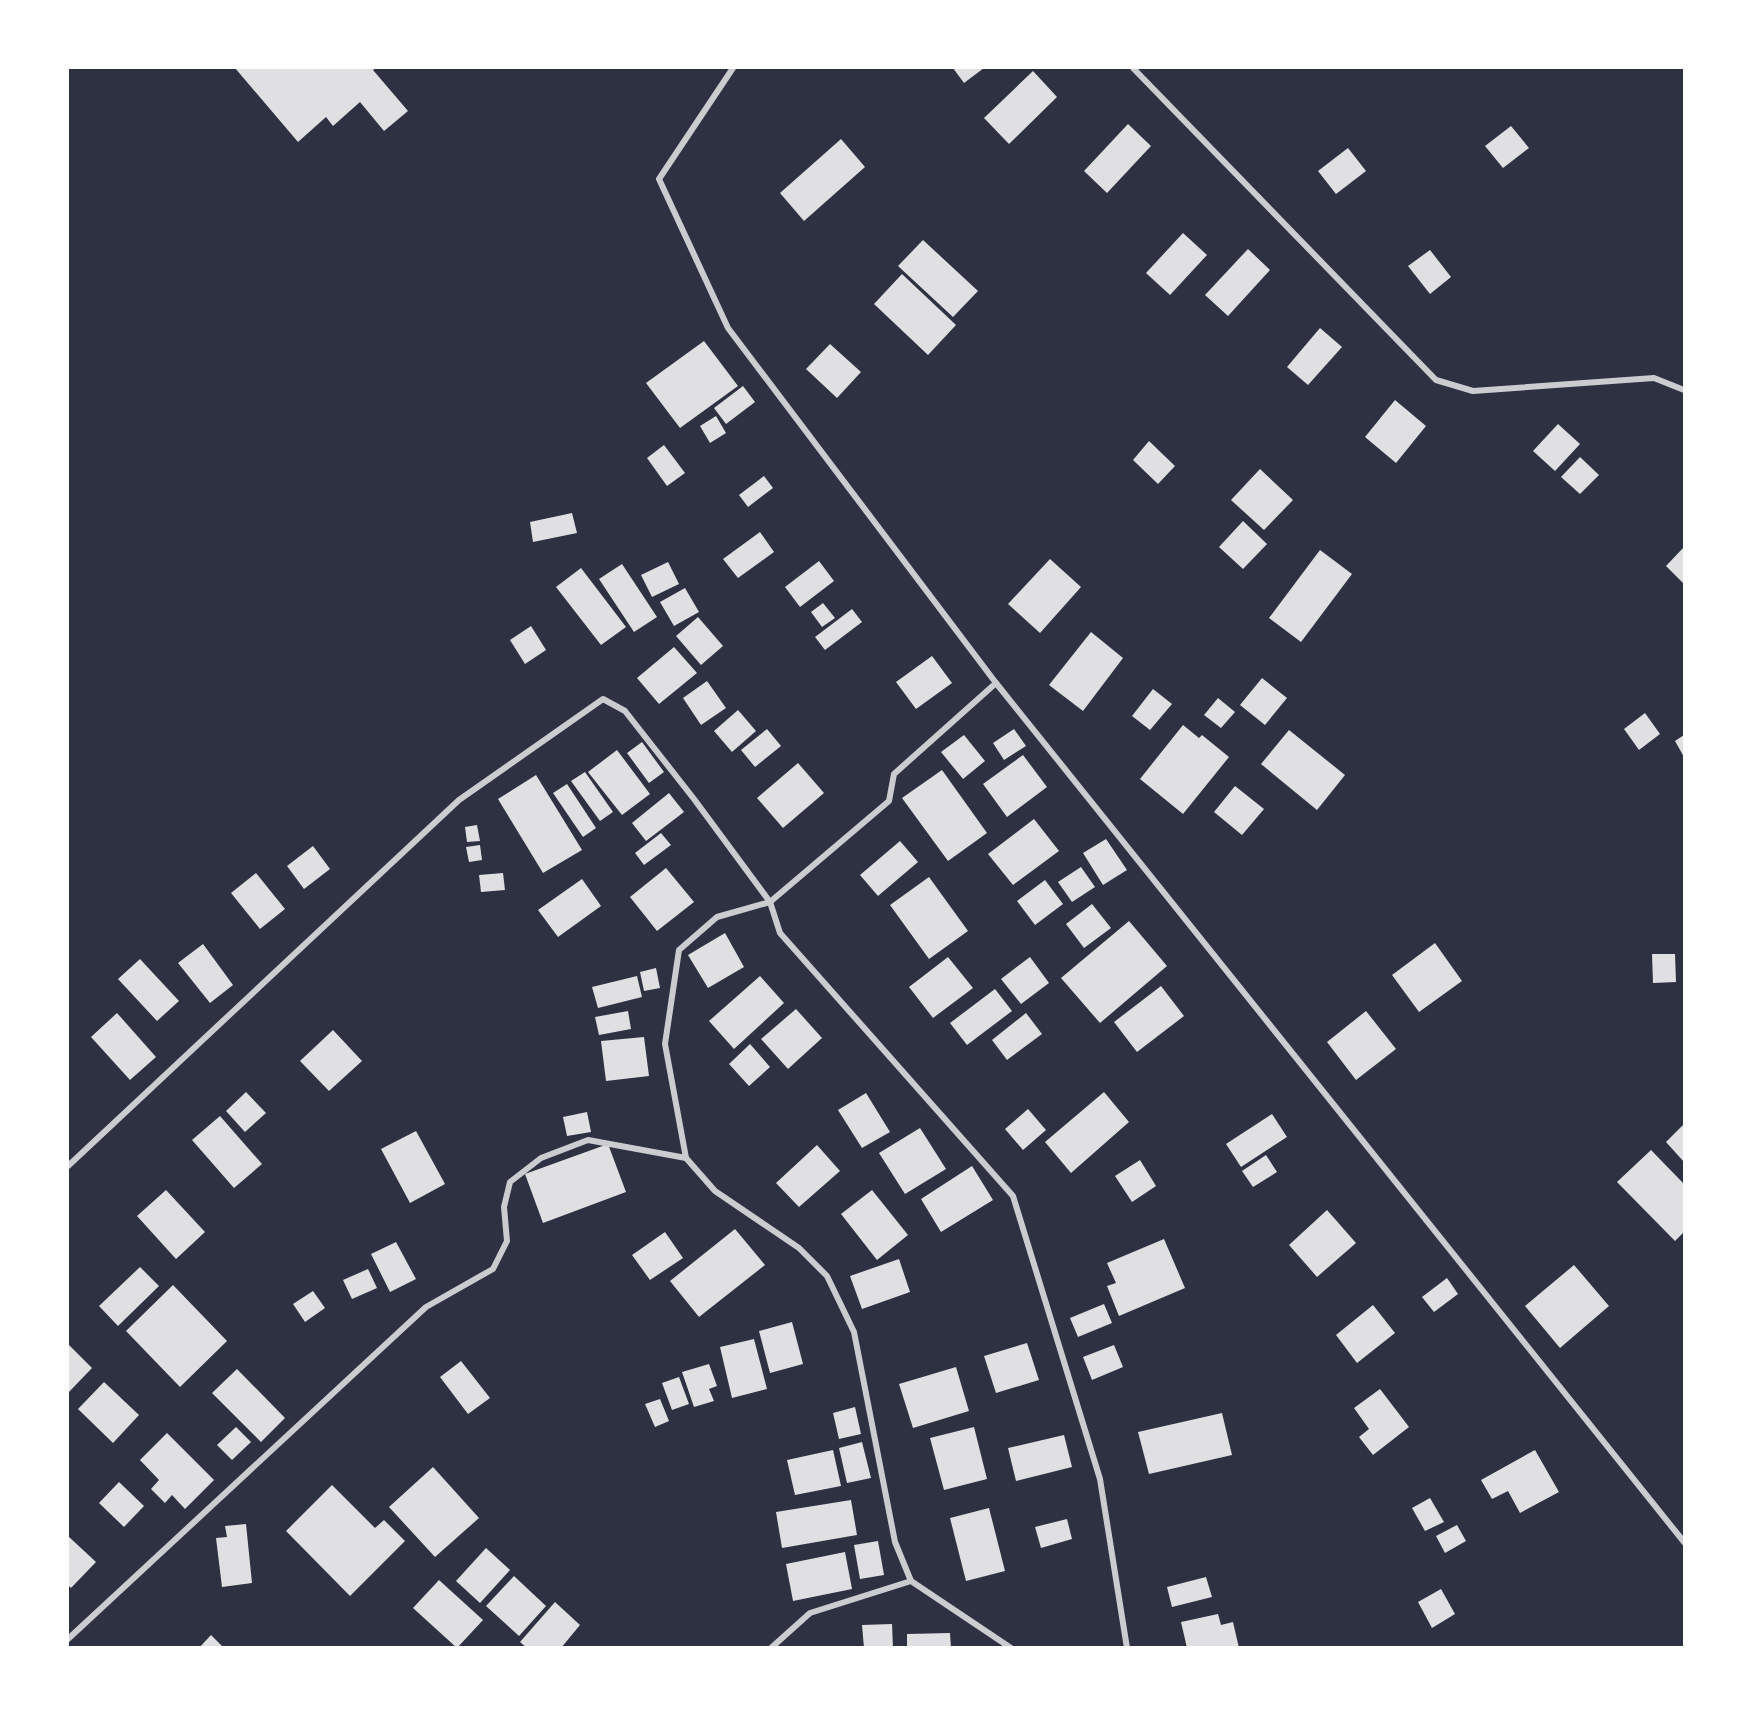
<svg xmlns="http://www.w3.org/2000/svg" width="1752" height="1715" viewBox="0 0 1752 1715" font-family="'PT Sans',sans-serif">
<rect width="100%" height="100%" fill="#2d3142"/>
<!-- building -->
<g fill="#e0e0e3">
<path d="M235,68H376L373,70L408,111L384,131L360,102L333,126L326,117L298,142Z"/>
<path d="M953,68H984L964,83Z"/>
<path d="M1033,71L1057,97L1009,144L984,118Z"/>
<path d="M1128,124L1151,146L1107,193L1084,171Z"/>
<path d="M1511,126L1529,148L1503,168L1485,146Z"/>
<path d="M841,139L865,167L804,221L780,193Z"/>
<path d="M1348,148L1366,171L1336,194L1318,171Z"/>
<path d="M1183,233L1207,255L1170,295L1146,273Z"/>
<path d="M923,240L978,291L953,317L898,266Z"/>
<path d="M1248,249L1270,270L1228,316L1205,295Z"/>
<path d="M1430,250L1451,277L1430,294L1408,266Z"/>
<path d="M902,274L956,325L928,355L874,304Z"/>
<path d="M1320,328L1342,347L1308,385L1287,367Z"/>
<path d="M704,341L738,386L680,428L646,383Z"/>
<path d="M830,344L861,372L837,398L806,369Z"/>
<path d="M743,386L755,402L726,424L714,408Z"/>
<path d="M1395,400L1426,426L1396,463L1365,437Z"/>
<path d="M716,416L726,433L710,443L700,426Z"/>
<path d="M1558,424L1580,444L1555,471L1533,451Z"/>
<path d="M1149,441L1175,466L1158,484L1133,460Z"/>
<path d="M664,445L685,473L667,486L647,458Z"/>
<path d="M1580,457L1599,475L1580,494L1561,477Z"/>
<path d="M1260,469L1293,500L1264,530L1231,500Z"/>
<path d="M764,476L773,488L748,507L739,495Z"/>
<path d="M572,513L577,533L533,542L530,522Z"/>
<path d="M1243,521L1267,544L1243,569L1219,547Z"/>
<path d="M760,532L774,552L738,578L723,559Z"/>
<path d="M1684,547V584L1666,566Z"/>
<path d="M1320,550L1352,574L1301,642L1269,618Z"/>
<path d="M1050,559L1081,587L1040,633L1008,604Z"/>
<path d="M819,561L834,581L800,607L785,587Z"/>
<path d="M668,562L679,584L652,597L641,575Z"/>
<path d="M622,564L657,617L634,632L599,579Z"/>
<path d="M581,568L626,627L601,645L556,587Z"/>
<path d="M685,588L699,612L674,626L660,602Z"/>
<path d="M823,603L835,618L822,627L811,612Z"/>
<path d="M852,609L862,622L825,650L815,637Z"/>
<path d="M698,617L723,646L701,665L676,636Z"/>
<path d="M531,626L546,650L525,664L510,640Z"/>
<path d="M1091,632L1123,658L1083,711L1049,685Z"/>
<path d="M674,647L697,673L659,704L637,678Z"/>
<path d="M932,656L952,683L916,709L896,682Z"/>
<path d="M1262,678L1287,698L1265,725L1240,705Z"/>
<path d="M707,681L726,708L701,725L683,698Z"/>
<path d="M1153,689L1172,704L1150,730L1132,716Z"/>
<path d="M1218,698L1235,712L1221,728L1204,715Z"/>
<path d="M738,710L756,731L732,752L714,731Z"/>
<path d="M1645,713L1660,734L1639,750L1624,729Z"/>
<path d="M1183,725L1199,738L1202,735L1229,757L1183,814L1140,779Z"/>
<path d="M767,729L781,746L755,767L741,750Z"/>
<path d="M1014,729L1026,746L1004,760L993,743Z"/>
<path d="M1289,730L1345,775L1317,810L1261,764Z"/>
<path d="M964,735L985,761L963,779L941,752Z"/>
<path d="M1684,735V757L1675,741Z"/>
<path d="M642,742L664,772L649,783L627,753Z"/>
<path d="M617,750L650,794L622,815L588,772Z"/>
<path d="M1023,755L1047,787L1007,817L983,784Z"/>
<path d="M798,763L824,793L783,828L757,798Z"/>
<path d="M942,770L987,833L948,861L902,798Z"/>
<path d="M585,772L613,812L600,821L571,781Z"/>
<path d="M536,775L582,850L543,873L498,799Z"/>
<path d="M567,784L596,828L583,837L553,793Z"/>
<path d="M1235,786L1264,809L1242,835L1214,812Z"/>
<path d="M669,793L684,812L646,841L632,823Z"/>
<path d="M1034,819L1059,851L1013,885L988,854Z"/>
<path d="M477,825L480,841L467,842L465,827Z"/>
<path d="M661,833L671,845L644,865L635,853Z"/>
<path d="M1106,839L1127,870L1103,885L1083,853Z"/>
<path d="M900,841L918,862L878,896L860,875Z"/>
<path d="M480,845L482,860L469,862L466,847Z"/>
<path d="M313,846L330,869L304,889L287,866Z"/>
<path d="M1081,867L1095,887L1072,902L1058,882Z"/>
<path d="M666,868L694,902L657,931L630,897Z"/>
<path d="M256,873L285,909L260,929L231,893Z"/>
<path d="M503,873L505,890L481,892L479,875Z"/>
<path d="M929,877L968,931L929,959L890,905Z"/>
<path d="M582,879L601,906L558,937L538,910Z"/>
<path d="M1045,880L1063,904L1035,925L1017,901Z"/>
<path d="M1092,904L1111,928L1084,948L1066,924Z"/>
<path d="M1129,921L1167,966L1100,1023L1061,978Z"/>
<path d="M725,933L744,967L708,988L688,955Z"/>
<path d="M1435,943L1462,981L1419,1012L1392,975Z"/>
<path d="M203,944L233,985L210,1003L178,963Z"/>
<path d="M1652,954H1675L1676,982L1653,983Z"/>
<path d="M948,957L973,988L933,1018L909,987Z"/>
<path d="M1030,957L1049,983L1021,1004L1001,979Z"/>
<path d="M140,959L179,1001L157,1021L118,979Z"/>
<path d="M656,968L660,988L644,991L640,972Z"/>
<path d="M637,976L642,997L598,1008L592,987Z"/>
<path d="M760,976L784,1003L734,1049L709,1021Z"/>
<path d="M1161,986L1184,1016L1137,1052L1114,1022Z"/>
<path d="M995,989L1012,1011L967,1045L950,1023Z"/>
<path d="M796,1009L822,1038L788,1069L761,1039Z"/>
<path d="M628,1011L631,1029L599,1035L595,1017Z"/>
<path d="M1366,1011L1396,1049L1356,1080L1327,1042Z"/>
<path d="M117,1013L156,1057L130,1080L91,1037Z"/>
<path d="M1026,1013L1042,1034L1007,1060L992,1040Z"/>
<path d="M333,1030L362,1061L329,1091L300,1061Z"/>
<path d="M644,1037L649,1076L606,1081L601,1041Z"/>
<path d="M750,1044L770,1067L749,1086L729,1064Z"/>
<path d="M246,1092L266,1113L245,1132L226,1111Z"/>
<path d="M1104,1092L1129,1122L1071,1173L1045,1142Z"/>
<path d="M866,1093L890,1132L862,1148L838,1110Z"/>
<path d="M1028,1109L1046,1130L1023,1150L1005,1129Z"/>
<path d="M587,1112L591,1132L567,1136L563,1117Z"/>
<path d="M1272,1114L1287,1137L1241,1167L1226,1144Z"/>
<path d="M220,1116L262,1164L234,1188L192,1140Z"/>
<path d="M1684,1124V1162L1666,1142Z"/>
<path d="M920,1128L946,1169L905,1194L879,1153Z"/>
<path d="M416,1131L445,1184L410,1203L381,1149Z"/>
<path d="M608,1144L626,1192L543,1223L525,1174Z"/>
<path d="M817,1145L840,1171L799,1207L776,1183Z"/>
<path d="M1651,1150L1684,1184V1232L1675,1241L1617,1182Z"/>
<path d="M1266,1155L1277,1172L1253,1187L1242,1171Z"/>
<path d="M1140,1160L1156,1186L1132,1202L1115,1176Z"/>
<path d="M972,1166L993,1200L941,1232L921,1199Z"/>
<path d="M166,1190L205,1232L176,1259L137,1216Z"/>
<path d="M872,1190L908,1235L877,1260L841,1214Z"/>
<path d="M1327,1210L1356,1243L1317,1277L1289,1245Z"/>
<path d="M735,1229L765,1265L699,1317L670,1281Z"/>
<path d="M665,1232L683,1258L650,1280L632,1255Z"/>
<path d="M1164,1239L1185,1288L1119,1316L1107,1286L1116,1283L1107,1263Z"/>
<path d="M396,1242L416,1279L390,1292L371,1254Z"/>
<path d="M899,1259L910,1292L862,1309L850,1276Z"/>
<path d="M1574,1265L1609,1306L1560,1348L1525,1306Z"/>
<path d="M140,1267L159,1286L118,1326L99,1306Z"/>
<path d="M368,1269L377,1288L352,1299L343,1280Z"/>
<path d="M1447,1278L1458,1294L1434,1312L1422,1297Z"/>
<path d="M173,1285L227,1341L180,1387L126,1331Z"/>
<path d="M313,1291L325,1308L305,1322L293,1304Z"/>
<path d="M1104,1304L1112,1323L1078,1337L1070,1318Z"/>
<path d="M1373,1305L1395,1333L1357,1363L1336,1335Z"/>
<path d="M792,1322L803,1364L770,1373L759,1331Z"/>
<path d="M754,1339L767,1389L732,1398L720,1347Z"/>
<path d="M1027,1343L1039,1380L996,1393L984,1356Z"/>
<path d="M68,1344L92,1368L68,1393Z"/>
<path d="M1114,1345L1123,1367L1092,1380L1083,1357Z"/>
<path d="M461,1361L490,1398L468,1414L440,1377Z"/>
<path d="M709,1364L717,1386L709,1389L714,1401L694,1407L682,1372Z"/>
<path d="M956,1367L969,1411L913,1428L899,1384Z"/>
<path d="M237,1369L285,1418L261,1442L212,1393Z"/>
<path d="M679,1377L689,1404L672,1410L662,1383Z"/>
<path d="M104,1382L139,1415L113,1443L78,1409Z"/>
<path d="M1380,1389L1409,1427L1373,1455L1359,1437L1369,1429L1354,1408Z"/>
<path d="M660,1399L669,1421L655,1427L645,1404Z"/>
<path d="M855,1407L861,1434L839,1439L833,1413Z"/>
<path d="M1222,1413L1232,1455L1149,1474L1138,1432Z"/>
<path d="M236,1427L251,1442L232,1460L217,1445Z"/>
<path d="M974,1427L987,1479L944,1490L930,1438Z"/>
<path d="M167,1433L214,1480L185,1509L172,1495L165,1503L151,1489L159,1480L140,1460Z"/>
<path d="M1064,1435L1072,1467L1016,1481L1008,1448Z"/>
<path d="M862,1442L871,1478L847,1483L839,1448Z"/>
<path d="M833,1450L841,1486L795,1495L787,1460Z"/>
<path d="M1535,1450L1559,1492L1520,1513L1508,1491L1492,1499L1481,1480Z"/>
<path d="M433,1467L479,1518L435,1557L389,1507Z"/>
<path d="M119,1482L144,1506L124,1527L99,1503Z"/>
<path d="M332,1485L375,1528L384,1520L405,1541L350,1596L286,1531Z"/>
<path d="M1430,1498L1444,1522L1425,1531L1412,1508Z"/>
<path d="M851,1500L857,1535L782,1548L776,1512Z"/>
<path d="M989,1508L1005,1571L966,1581L950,1518Z"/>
<path d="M1067,1519L1072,1539L1041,1548L1035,1527Z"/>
<path d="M246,1524L252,1583L222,1587L216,1538L227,1537L225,1526Z"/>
<path d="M1457,1525L1466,1541L1445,1553L1436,1536Z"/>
<path d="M68,1536L96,1562L71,1588L68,1585Z"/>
<path d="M878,1541L884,1575L860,1579L854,1545Z"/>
<path d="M486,1548L510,1570L480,1603L456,1581Z"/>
<path d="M845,1552L852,1589L793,1601L786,1564Z"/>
<path d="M514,1576L546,1606L519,1636L486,1606Z"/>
<path d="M1206,1577L1212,1597L1172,1607L1167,1587Z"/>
<path d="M439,1580L483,1620L457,1648L413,1608Z"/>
<path d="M1441,1589L1455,1614L1432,1628L1418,1602Z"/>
<path d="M555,1602L580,1625L561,1648H527L520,1642Z"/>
<path d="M1218,1614L1221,1625L1233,1622L1239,1648H1187L1181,1622Z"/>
<path d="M892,1624L893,1648H864L862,1625Z"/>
<path d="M950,1633L951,1648H907V1634Z"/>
<path d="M211,1635L224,1648H199Z"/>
</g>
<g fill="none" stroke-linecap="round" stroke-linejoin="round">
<!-- minor -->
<g stroke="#caccd0" stroke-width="6">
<path d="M733,68L659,179L728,328L996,683L1684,1542"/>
<path d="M1133,68L1436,380L1473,391L1654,378L1684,390"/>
<path d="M996,683L894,774L889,801L770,902L717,917L679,950L665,1044L686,1158L715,1191L799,1248L827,1276L854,1332L895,1542L911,1581L1011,1648"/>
<path d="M68,1166L459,800L603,699L625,711L694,799L770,902L780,933L1013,1196L1100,1479L1127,1648"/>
<path d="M68,1639L426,1307L493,1269L507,1241L504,1207L510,1182L541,1158L588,1140L686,1158"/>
<path d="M771,1648L810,1613L911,1581"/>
</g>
</g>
<!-- border -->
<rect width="1752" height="1715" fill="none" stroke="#ffffff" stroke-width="138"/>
</svg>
